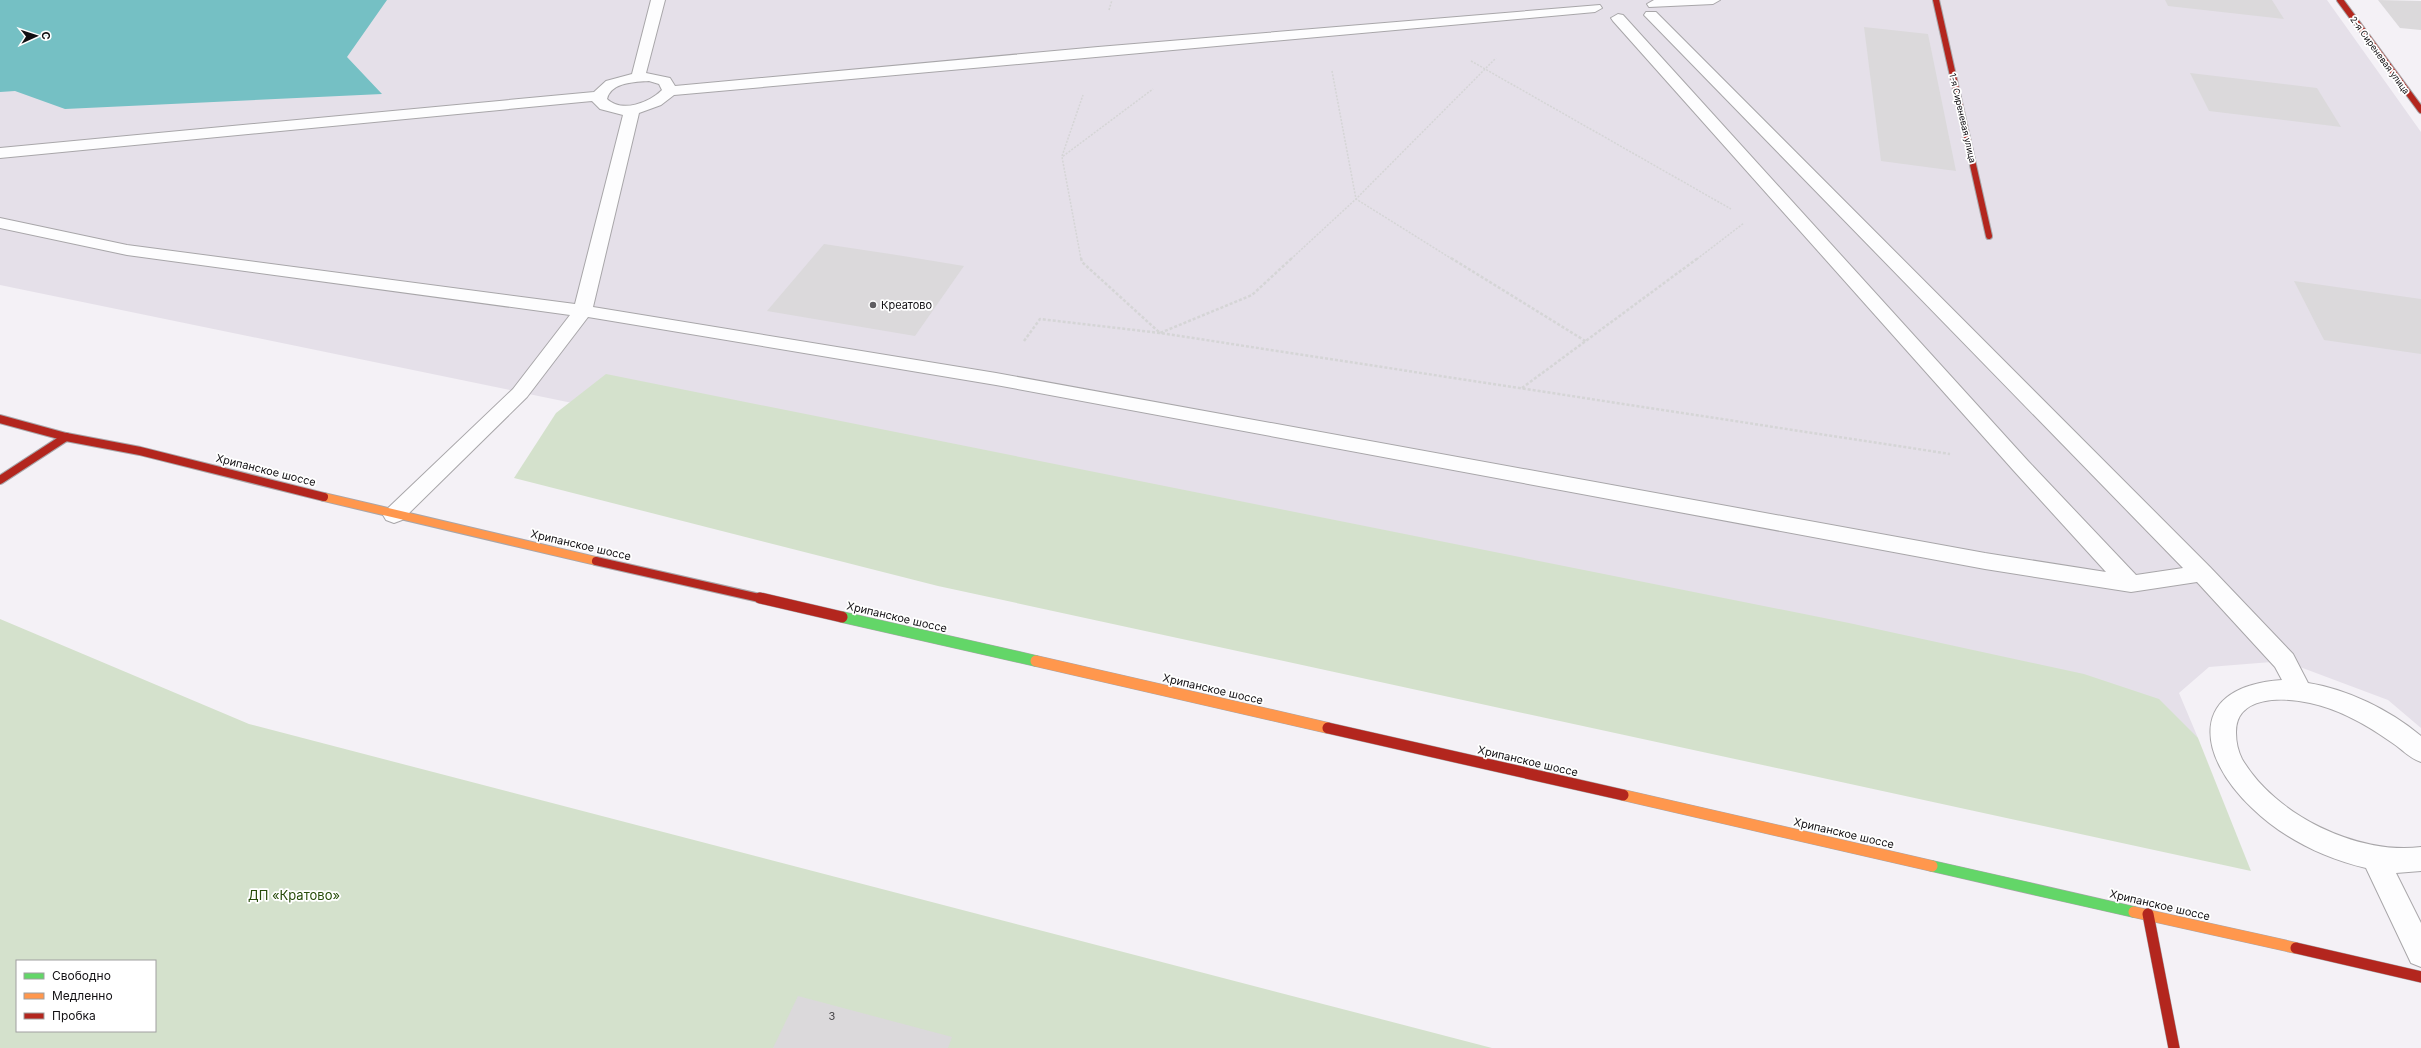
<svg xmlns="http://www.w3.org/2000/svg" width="2421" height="1048" viewBox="0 0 2421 1048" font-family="Inter,sans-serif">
<rect width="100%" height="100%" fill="#f4f1f6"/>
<!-- built -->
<path fill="#e5e0e9" d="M0,0H2327L2421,132V728L2388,700L2284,661L2209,667L2179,693L2198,738L0,285Z"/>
<!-- green -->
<g fill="#d4e1cc" fill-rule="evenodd">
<path d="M606,374L1849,623L2084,674L2159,699L2198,738L2251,871L938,586L514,478L556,413Z"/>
<path d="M0,619L249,724L1492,1048H0ZM17,961H155V1031H17Z"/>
</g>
<!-- water -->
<path fill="#75c0c4" d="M0,0H387L347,57L382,94L65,109L15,91L0,92Z"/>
<!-- building -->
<g fill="#dbd9db">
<path d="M2165,0H2272L2284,19L2168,6Z"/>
<path d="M2378,0L2421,1V30L2400,28Z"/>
<path d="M1864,27L1928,34L1956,171L1881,161Z"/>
<path d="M2190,73L2317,88L2341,127L2209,111Z"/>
<path d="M824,244L897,255L964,266L915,336L767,311Z"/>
<path d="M2294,281L2421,299V354L2324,340Z"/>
<path d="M798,996L952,1037L948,1048H773Z"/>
</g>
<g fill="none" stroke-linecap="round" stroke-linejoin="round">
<defs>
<g id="lane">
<path d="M651,0H665L646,73L670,78L675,86L1098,47L1600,5L1602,8L1595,12L674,95L661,105L639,113L593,307L996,373L1985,553L2106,572L2014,471L1613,21L1611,18L1618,14L1623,15L2028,461L2136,575L2183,568L1644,15L1646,12H1656L2210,567L2293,654L2308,683C2347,689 2390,710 2421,736V762C2409,758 2402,749 2391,742C2367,725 2339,709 2310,703C2283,697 2235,695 2236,733C2236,742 2238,751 2242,759C2275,815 2357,855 2421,847V871L2396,873L2421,923V967L2411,963L2366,868C2324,858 2283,838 2252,808C2196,755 2188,686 2282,680L2275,667L2197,582L2131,592L1985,569L996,385L588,317L527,397L402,520L394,523L386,520L383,515L386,510L513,389L570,315L127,255L0,228V218L127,245L575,304L623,115L600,109L592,101L0,158V148L594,92L606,81L632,74ZM649,81L659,84L662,90C649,103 622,113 607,99C611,82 635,82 649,81Z"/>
<path d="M1654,0H1720L1713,4L1649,7L1647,4Z"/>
</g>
<g id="fast">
<path d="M842,617L1036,661"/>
<path d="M1932,866L2134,912"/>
</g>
<path id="slow-far1" d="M324,497L596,561"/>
<g id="slow">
<path d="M1036,661L1328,728"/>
<path d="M1623,795L1932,866"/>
<path d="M2134,912L2296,948"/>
</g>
<g id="jam-far2">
<path d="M1936,0L1989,236"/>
<path d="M2340,0L2421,110"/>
</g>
<g id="jam-far1">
<path d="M0,419L66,437L140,451L324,497"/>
<path d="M0,480L66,437"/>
<path d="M596,561L764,599"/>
</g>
<g id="jam">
<path d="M760,598L842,617"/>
<path d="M1328,728L1623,795"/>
<path d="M2148,914L2174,1048"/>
<path d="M2296,948L2421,977"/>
</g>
</defs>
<!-- lane casing -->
<use href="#lane" stroke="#a8a6a9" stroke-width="2"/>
<!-- fast casing -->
<use href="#fast" stroke="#a8a6a9" stroke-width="12"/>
<!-- slow-far1 casing -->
<use href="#slow-far1" stroke="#a8a6a9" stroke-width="10"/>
<!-- slow casing -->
<use href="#slow" stroke="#a8a6a9" stroke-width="12"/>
<!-- jam-far2 casing -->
<use href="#jam-far2" stroke="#a8a6a9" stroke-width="8"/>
<!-- jam-far1 casing -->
<use href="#jam-far1" stroke="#a8a6a9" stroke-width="10"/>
<!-- jam casing -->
<use href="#jam" stroke="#a8a6a9" stroke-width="12"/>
<!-- path-far1 -->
<g stroke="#d5d5d6" stroke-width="1.5" stroke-dasharray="2 1.5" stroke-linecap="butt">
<path d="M1109,10L1112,0"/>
<path d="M1471,61L1731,209"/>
<path d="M1332,71L1356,199L1452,259"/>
<path d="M1062,156L1083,95"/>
<path d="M1081,259L1062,157L1153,89"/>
<path d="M1291,259L1356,199L1496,58"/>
<path d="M1697,259L1744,223"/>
</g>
<!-- path -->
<g stroke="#d5d5d6" stroke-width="2.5" stroke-dasharray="3 2" stroke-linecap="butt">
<path d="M1081,258L1082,262L1160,333L1252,295L1292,258"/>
<path d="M1451,258L1587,342"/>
<path d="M1024,341L1040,319L1160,333L1950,454"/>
<path d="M1522,388L1698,258"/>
</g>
<!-- lane -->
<use href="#lane" fill="#fdfdfe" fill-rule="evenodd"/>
<!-- fast -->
<use href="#fast" stroke="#63d668" stroke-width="11"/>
<!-- slow-far1 -->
<use href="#slow-far1" stroke="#ff974d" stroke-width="8"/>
<!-- slow -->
<use href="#slow" stroke="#ff974d" stroke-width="11"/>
<!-- jam-far2 -->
<use href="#jam-far2" stroke="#b3261e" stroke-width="6"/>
<!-- jam-far1 -->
<use href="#jam-far1" stroke="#b3261e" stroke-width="8"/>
<!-- jam -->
<use href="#jam" stroke="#b3261e" stroke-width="11"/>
</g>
<!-- markers -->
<circle fill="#605e62" stroke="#fff" stroke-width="1.5" cx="873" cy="305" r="4"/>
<g text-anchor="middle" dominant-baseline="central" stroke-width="3.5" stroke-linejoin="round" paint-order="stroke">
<!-- far-street labels -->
<g font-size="9" fill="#110f12" stroke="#fff">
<text transform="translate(2380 55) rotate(54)">2-я Сиреневая улица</text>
<text transform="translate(1963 118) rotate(77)">1-я Сиреневая улица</text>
</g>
<!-- poi labels -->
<g font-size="11" fill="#110f12" stroke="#fff" text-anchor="start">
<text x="881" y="305">Креатово</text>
</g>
<!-- street labels -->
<g font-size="11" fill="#110f12" stroke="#fff">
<text transform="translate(266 470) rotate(14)">Хрипанское шоссе</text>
<text transform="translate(581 545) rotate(13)">Хрипанское шоссе</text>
<text transform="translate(897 617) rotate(13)">Хрипанское шоссе</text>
<text transform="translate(1213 689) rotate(13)">Хрипанское шоссе</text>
<text transform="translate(1528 761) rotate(13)">Хрипанское шоссе</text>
<text transform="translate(1844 833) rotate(13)">Хрипанское шоссе</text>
<text transform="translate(2160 905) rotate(13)">Хрипанское шоссе</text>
</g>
<!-- near-number labels -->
<g font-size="11" fill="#474548">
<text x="832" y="1016">3</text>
</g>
<!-- near-park labels -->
<g font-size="13" fill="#264b08" stroke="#fff">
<text x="294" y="895">ДП «Кратово»</text>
</g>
</g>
<!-- legend -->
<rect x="16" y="960" width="140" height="72" fill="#ffffff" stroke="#a09fa0"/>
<rect x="24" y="973" width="20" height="6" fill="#63d668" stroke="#a09fa0"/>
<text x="52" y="980" font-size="12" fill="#110f12">Свободно</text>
<rect x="24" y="993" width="20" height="6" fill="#ff974d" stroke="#a09fa0"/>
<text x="52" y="1000" font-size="12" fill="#110f12">Медленно</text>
<rect x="24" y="1013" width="20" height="6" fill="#b3261e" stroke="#a09fa0"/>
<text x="52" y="1020" font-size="12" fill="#110f12">Пробка</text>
<!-- north arrow -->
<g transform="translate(36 36) rotate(87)" stroke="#ffffff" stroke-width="3" paint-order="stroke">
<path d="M0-3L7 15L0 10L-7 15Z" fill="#110f12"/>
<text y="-6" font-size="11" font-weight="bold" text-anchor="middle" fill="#110f12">С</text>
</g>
</svg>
